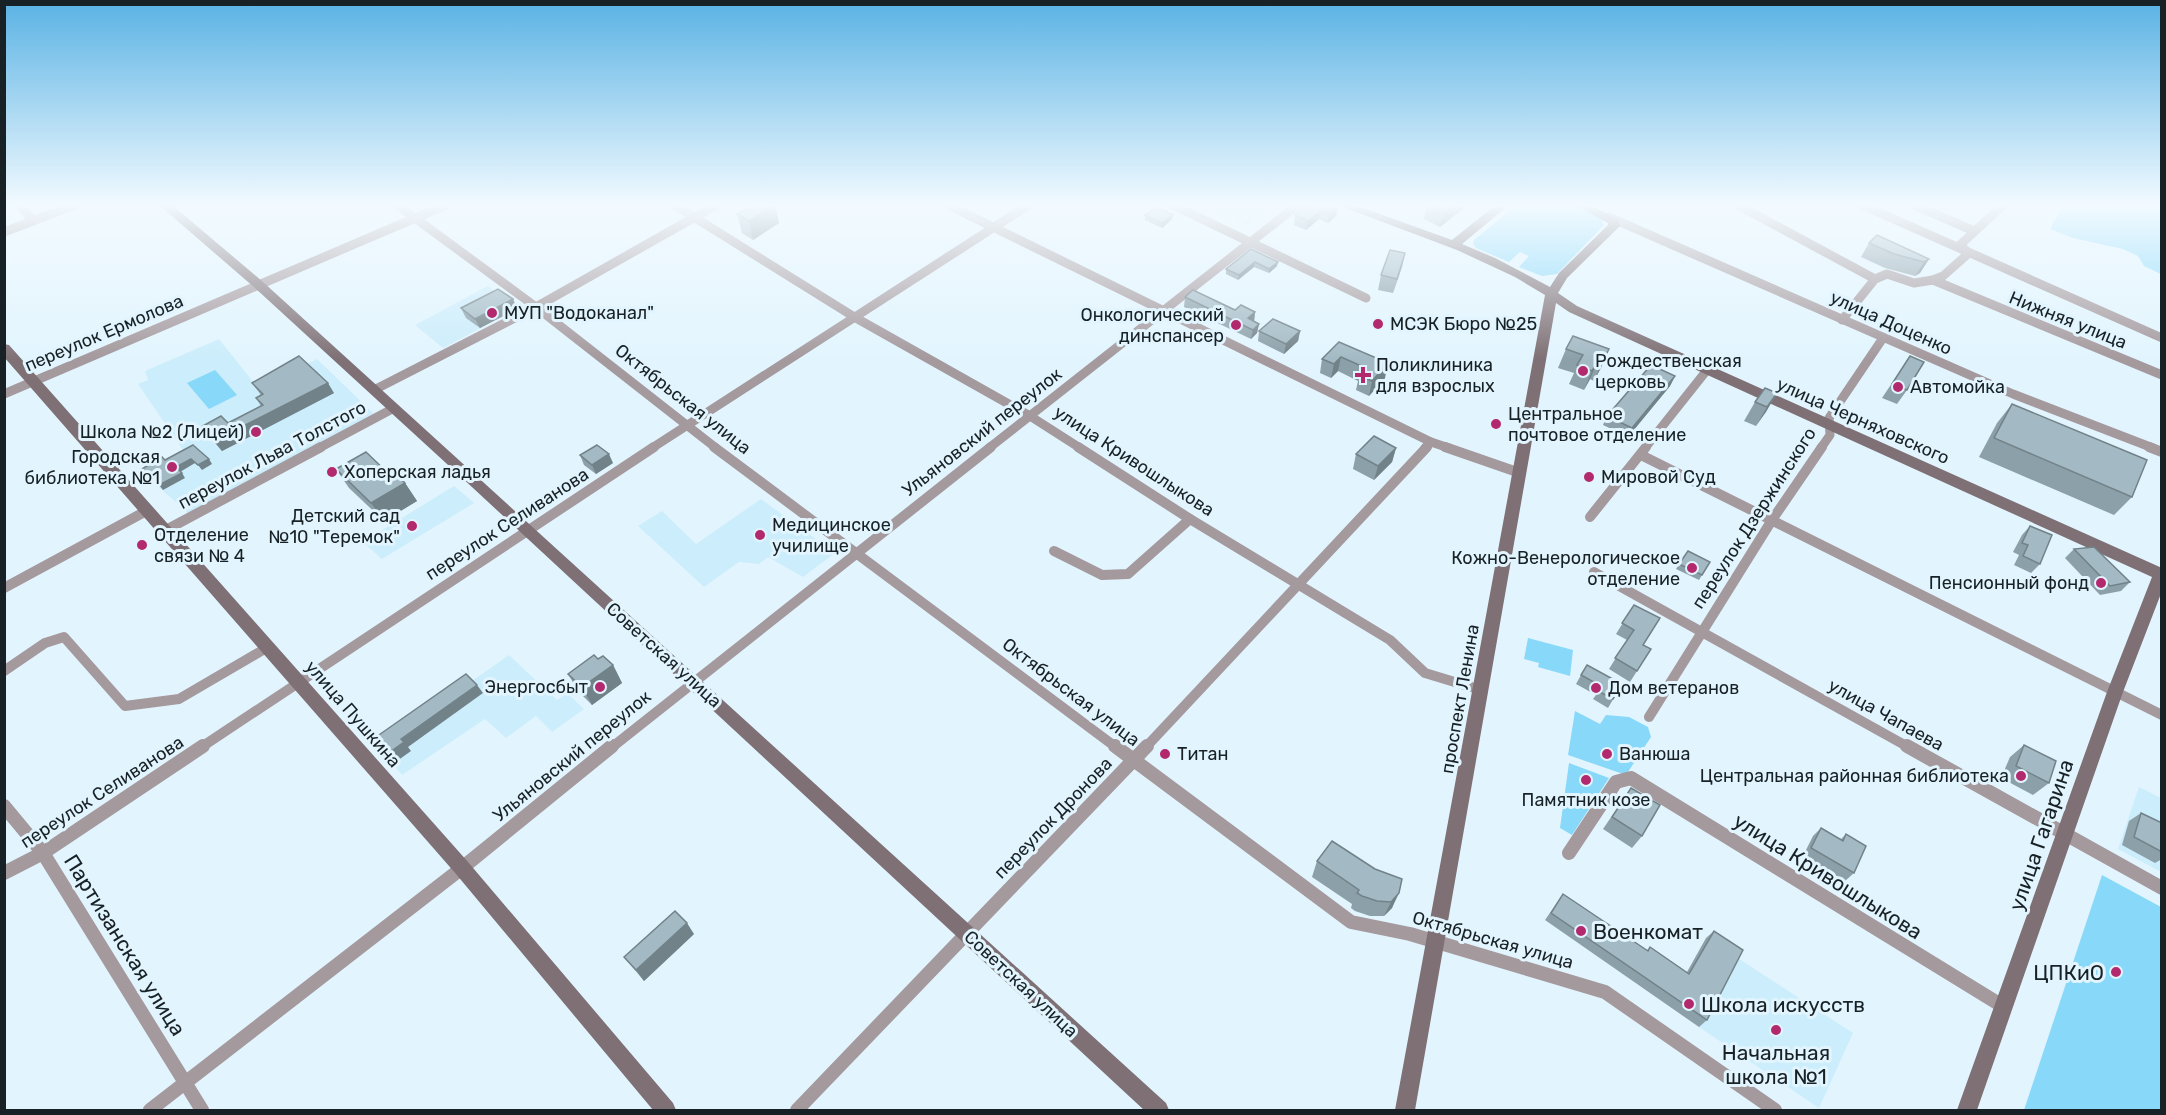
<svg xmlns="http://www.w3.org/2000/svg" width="2166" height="1115" viewBox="0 0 2166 1115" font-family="Rubik,sans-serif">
<rect width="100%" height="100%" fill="#e2f5fe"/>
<!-- built -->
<g fill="#ccedfb">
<path d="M1198,204H1271L1247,225L1233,219L1235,217L1221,210L1218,213Z"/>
<path d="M488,286L517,309L443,348L415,325Z"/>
<path d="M219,339L258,388L317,359L374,414L188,513L143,473L183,450L138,384L148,380L145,371Z"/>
<path d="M454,486L474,503L382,559L363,542Z"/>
<path d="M761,499L835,553L803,577L768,557L759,564L739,562L704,587L638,526L662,511L696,544Z"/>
<path d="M509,655L557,700L567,693L584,709L552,732L536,716L506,738L485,719L402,775L378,747Z"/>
<path d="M2139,787L2161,798V872L2118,849Z"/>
<path d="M1736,957L1853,1033L1819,1108L1699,1027Z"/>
</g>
<!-- green -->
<g fill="#88d8f9">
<path d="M1518,204C1538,204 1597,200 1604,225L1557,274L1542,276L1519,267L1529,256L1520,252L1509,262L1476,248L1473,244L1474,240Z"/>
<path d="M2055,204H2161V274L2144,266L2138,256L2123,249L2073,238L2050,229L2061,209Z"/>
<path d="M215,370L237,395L209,409L187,383Z"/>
<path d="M1528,638L1573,650L1570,676L1538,667L1539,663L1524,659Z"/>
<path d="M1575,711L1600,724L1606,715L1629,717L1648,727L1651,737L1626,775L1568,755Z"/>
<path d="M1569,763L1609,778L1572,835L1560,828Z"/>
<path d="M2102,875L2161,907V1110H2024Z"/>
</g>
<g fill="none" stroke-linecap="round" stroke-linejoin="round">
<!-- street-far2 -->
<g stroke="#a4999d" stroke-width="9">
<path d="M19,204L33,221"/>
<path d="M396,204L536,307L716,448"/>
<path d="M673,204L856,318L1030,416L1080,448"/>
<path d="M946,204L1431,442L1449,448"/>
<path d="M1171,204L1366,298"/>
<path d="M1736,204L1875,279L1887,274L1914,283L1933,280L2162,375"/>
<path d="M1860,204L2162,338"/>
<path d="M1912,204L1974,231"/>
<path d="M1609,217L2013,394L2153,448"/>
<path d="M4,232L77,204"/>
<path d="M1933,280L1943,276L1969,253L1960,245L2003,205"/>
<path d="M1842,320L1875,279"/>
<path d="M374,390L536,307L718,204"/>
<path d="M4,394L448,204"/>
<path d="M319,448L394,408"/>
<path d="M652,448L1030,204"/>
<path d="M989,448L1299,204"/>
<path d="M1425,448L1431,442"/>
<path d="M1645,448L1707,370"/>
<path d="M1821,448L1830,435L1829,418L1883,338"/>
</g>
<!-- street-far1 -->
<g stroke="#a4999d" stroke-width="10">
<path d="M714,447L1117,748"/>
<path d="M1078,447L1190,519L1390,640L1425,673L1481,690"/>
<path d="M1445,447L1520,473"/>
<path d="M2149,447L2162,452"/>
<path d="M1641,455L2162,715"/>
<path d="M1590,517L1646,447"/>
<path d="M166,530L321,447"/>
<path d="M1054,551L1102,575L1128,574L1190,519"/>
<path d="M1594,572L1910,748"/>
<path d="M4,588L148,510"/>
<path d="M4,671L45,643L64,637L125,706L179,699L268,647"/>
<path d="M1649,717L1772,520L1822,447"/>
<path d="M200,748L654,447"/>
<path d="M611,748L991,447"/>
<path d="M1145,748L1427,447"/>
</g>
<!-- street -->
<g stroke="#a4999d" stroke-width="14">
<path d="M1115,746L1351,922L1410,934L1605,992L1775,1110"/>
<path d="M1907,746L2162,888"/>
<path d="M4,806L43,853L202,1110"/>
<path d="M1569,853L1616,782L1631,778L2004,1007"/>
<path d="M4,873L43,853L203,746"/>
<path d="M150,1110L462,868L612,746"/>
<path d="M797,1110L1147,746"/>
</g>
<!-- secondary -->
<g fill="#7e7075" fill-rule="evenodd">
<path d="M158,204H171L263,282L1166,1103L1169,1110H1144L459,475L255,288Z"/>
<path d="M1335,204H1352L1452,240L1497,204H1510L1462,244L1495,258L1550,287L1559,273L1608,225V223L1573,204H1588L1618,219L1620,226L1567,278L1558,293L1577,306L2162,568V591L2123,692L1977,1110H1957L2107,692L2152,577L1569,312L1556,303L1415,1110H1395L1545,295L1515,277L1457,250Z"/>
<path d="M4,344L9,345L468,862L673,1103L676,1110H653L456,874L4,357Z"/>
</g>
</g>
<!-- wall -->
<g fill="#8ca0a9">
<path d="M775,204L779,223L753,240L742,233L737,214Z"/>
<path d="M1469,204L1440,227L1424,219L1427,205Z"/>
<path d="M1338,206L1336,216L1328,223L1319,219L1306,230L1294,225L1295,215Z"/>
<path d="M1145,215H1173L1172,219L1162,228L1145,220Z"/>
<path d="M1869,243L1929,259L1920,273L1915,276L1885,268L1861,257Z"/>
<path d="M1251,249L1277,266L1269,273L1254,267L1238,280L1226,274V269Z"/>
<path d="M1405,253L1393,293L1378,290L1381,275Z"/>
<path d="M1185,297L1235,310L1255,312L1254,321L1259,324L1257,333L1251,339L1184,307Z"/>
<path d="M513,299L517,309L480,328L466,318L461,308Z"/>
<path d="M1259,331H1300L1298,341L1284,354L1258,341Z"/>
<path d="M1339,342L1385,378L1369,396L1356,390L1358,381L1338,371L1331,378L1320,373L1322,359Z"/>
<path d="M1566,349H1609L1594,381L1590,379L1584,390L1569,384L1574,373L1558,368Z"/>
<path d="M1910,356L1907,390L1897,404L1882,398Z"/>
<path d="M1675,376L1670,386L1628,437L1603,425L1607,416Z"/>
<path d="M252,383L334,393L222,451L201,427L228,423L261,406L256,398L261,395Z"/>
<path d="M1777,393L1756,426L1744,421L1755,402Z"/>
<path d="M2012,404L2132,497L2114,515L1979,457L1997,423Z"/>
<path d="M1396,448L1392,462L1374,480L1353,469L1356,454Z"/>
<path d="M580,455L613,463L596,474L584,465Z"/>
<path d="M336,469L394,479L405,483L417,501L384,521L349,488Z"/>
<path d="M2030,526L2040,564L2031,573L2014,565L2019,555L2013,552L2022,535Z"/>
<path d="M2074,549L2130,582L2121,591L2100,595L2065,558Z"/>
<path d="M1688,551L1710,562L1699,580L1676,569Z"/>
<path d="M1634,605L1643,645L1651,649L1630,682L1609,669L1627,640L1616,634Z"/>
<path d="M613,665L622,683L592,705L578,691L568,674Z"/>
<path d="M1581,675L1622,684L1608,708L1593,699L1596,695L1576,684Z"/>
<path d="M2024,745L2049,783L2033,795L2001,778L2010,757Z"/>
<path d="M1631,788L1642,836L1632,848L1603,829Z"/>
<path d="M2141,813L2162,823V859L2155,863L2122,845L2129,821Z"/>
<path d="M1821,828L1841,839L1846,834L1854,873L1845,881L1803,856L1813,836Z"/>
<path d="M1317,861L1375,869L1402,879L1392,908L1384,916H1370L1355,911L1351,908L1352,904L1312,877Z"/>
<path d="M1563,894L1647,950L1650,947L1687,972L1706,938L1714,931L1707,1020L1699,1027L1545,920Z"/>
<path d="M694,934L644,981L624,957Z"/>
</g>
<!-- shaded-wall -->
<g fill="#728289">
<path d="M775,204L779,223L753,240L749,221Z"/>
<path d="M1455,204H1469L1440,227L1444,213Z"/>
<path d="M1338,206L1336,216L1328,223L1329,213Z"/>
<path d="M1321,210L1319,219L1306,230L1308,221Z"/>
<path d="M1173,215L1172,219L1162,228V223Z"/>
<path d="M1405,253L1402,267L1393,293L1397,279Z"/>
<path d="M1929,259L1920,273L1915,276L1924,262Z"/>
<path d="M1255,262L1254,267L1238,280L1239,275Z"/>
<path d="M1278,262L1277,266L1269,273V269Z"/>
<path d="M513,299L517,309L480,328L475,319Z"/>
<path d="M1255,312L1254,322L1247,328L1248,318Z"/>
<path d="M1259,324L1257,333L1251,339L1253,330Z"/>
<path d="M1300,331L1298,341L1284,354L1286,344Z"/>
<path d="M1609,349L1601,368L1594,381L1602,362Z"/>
<path d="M1341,357L1338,371L1331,378L1334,364Z"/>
<path d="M1598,360L1590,379L1584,390L1592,371Z"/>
<path d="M1388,363L1385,378L1369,396L1372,381Z"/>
<path d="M1675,376L1670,386L1628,437L1632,428Z"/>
<path d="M328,383L334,393L222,451L214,441Z"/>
<path d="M1777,393L1766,412L1756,426L1767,407Z"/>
<path d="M1396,448L1392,462L1374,480L1378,466Z"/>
<path d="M609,454L613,463L596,474L592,465Z"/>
<path d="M191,459L195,463L180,472L176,467Z"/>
<path d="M209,459L212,464L202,470L198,465Z"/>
<path d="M182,473L185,478L163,490L159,485Z"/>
<path d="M405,483L417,501L384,521L371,503Z"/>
<path d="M613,665L622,683L592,705L582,687Z"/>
<path d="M477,685L483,693L408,747L411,751L397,761L390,752L401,739Z"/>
<path d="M1399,893L1392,908L1384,916L1391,902Z"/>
<path d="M687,923L694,934L644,981L636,970Z"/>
</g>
<!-- building -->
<g fill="#a3bac4" stroke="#728289" stroke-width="1.5">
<path d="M755,204H775L749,221L737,214Z"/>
<path d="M1308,204H1331L1338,206L1329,213L1321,210L1308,221L1295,215Z"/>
<path d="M1429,204H1455L1444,213L1427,205Z"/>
<path d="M1156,207L1173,215L1162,223L1145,215Z"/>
<path d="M1877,235L1929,259L1924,262L1894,254L1869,243Z"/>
<path d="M1251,249L1278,262L1269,269L1255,262L1239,275L1226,269Z"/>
<path d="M1390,250L1405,253L1397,279L1381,275Z"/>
<path d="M498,289L513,299L475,319L461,308Z"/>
<path d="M1193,290L1235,310L1241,305L1255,312L1248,318L1259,324L1253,330L1185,297Z"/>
<path d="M1273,319L1300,331L1286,344L1259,331Z"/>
<path d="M1573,336L1609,349L1602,362L1598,360L1592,371L1577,365L1583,355L1566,349Z"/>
<path d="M1339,342L1388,363L1372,381L1360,376L1366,368L1341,357L1334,364L1322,359Z"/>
<path d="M299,356L328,383L214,441L201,427L221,416L228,423L263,405L256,398L263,394L252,383Z"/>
<path d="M1910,356L1924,362L1907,390L1892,384Z"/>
<path d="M1651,365L1675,376L1632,428L1607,416Z"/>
<path d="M1765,388L1777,393L1767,407L1755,402Z"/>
<path d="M2012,404L2147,460L2132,497L1994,438Z"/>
<path d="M1374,436L1396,448L1378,466L1356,454Z"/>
<path d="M193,445L209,459L198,465L191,459L176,467L182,473L159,485L142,469L162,457L165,460Z"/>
<path d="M597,445L609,454L592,465L580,455Z"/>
<path d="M366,452L394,479L398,476L405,483L371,503L336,469Z"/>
<path d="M2030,526L2052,535L2040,564L2023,556L2028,545L2022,543Z"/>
<path d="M2094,547L2130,582L2110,586L2074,549Z"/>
<path d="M1688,551L1710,562L1702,575L1679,564Z"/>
<path d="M1634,605L1660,618L1643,645L1651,649L1637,671L1615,658L1634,630L1622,623Z"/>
<path d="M594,655L598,659L603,656L613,665L582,687L568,674Z"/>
<path d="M1587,665L1622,684L1613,699L1598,691L1601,686L1581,675Z"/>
<path d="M466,674L477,685L401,739L404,742L390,752L376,737Z"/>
<path d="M2024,745L2056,761L2049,783L2016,766Z"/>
<path d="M1631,788L1660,805L1642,836L1612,817Z"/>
<path d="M2141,813L2162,823V852L2134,837Z"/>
<path d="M1821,828L1843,841L1846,834L1866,846L1854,873L1811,848Z"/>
<path d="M1332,841L1375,869L1402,879L1399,893L1391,902L1377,901L1362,896L1357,893L1359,890L1317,861Z"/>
<path d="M1563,894L1648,951L1650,947L1689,974L1714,931L1743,950L1707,1020L1551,913Z"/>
<path d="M675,911L687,923L636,970L624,957Z"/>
</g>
<!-- sky -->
<linearGradient id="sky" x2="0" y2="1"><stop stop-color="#59b2e4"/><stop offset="0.57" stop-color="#f2faff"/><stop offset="1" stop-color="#f2faff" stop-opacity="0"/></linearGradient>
<rect width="2166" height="360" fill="url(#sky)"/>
<!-- markers -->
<g fill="#b22a6d" stroke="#e2f5fe" stroke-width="2">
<circle cx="492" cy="313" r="6"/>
<circle cx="1378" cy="324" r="6"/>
<circle cx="1236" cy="325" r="6"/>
<circle cx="1583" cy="371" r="6"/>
<path d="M1360 366h6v6h6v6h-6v6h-6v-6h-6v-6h6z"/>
<circle cx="1898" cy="387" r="6"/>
<circle cx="1496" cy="424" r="6"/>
<circle cx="256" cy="432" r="6"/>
<circle cx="172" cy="467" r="6"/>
<circle cx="332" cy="472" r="6"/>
<circle cx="1589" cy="477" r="6"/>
<circle cx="412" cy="526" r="6"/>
<circle cx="760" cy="535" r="6"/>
<circle cx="142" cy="545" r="6"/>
<circle cx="1692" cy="568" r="6"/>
<circle cx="2101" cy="583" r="6"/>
<circle cx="600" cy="687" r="6"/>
<circle cx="1596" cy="688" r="6"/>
<circle cx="1165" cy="754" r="6"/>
<circle cx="1607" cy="754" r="6"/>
<circle cx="2021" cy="776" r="6"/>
<circle cx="1586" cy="780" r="6"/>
<circle cx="1581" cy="931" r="6"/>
<circle cx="2116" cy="972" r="6"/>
<circle cx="1689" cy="1004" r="6"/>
<circle cx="1776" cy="1030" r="6"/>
</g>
<g text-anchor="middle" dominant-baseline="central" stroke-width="6" stroke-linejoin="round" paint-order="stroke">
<!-- poi labels -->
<g font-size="18" fill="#182125" stroke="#e2f5fe" text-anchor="start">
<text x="504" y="313">МУП "Водоканал"</text>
<text x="1224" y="315" text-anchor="end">Онкологический<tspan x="1224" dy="21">динспансер</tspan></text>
<text x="1390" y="324">МСЭК Бюро №25</text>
<text x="1595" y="361">Рождественская<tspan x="1595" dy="21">церковь</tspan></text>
<text x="1376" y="365">Поликлиника<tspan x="1376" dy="21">для взрослых</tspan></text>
<text x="1910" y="387">Автомойка</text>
<text x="1508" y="414">Центральное<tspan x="1508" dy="21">почтовое отделение</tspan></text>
<text x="244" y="432" text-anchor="end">Школа №2 (Лицей)</text>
<text x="160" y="457" text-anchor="end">Городская<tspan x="160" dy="21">библиотека №1</tspan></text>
<text x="344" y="472">Хоперская ладья</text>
<text x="1601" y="477">Мировой Суд</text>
<text x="400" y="516" text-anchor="end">Детский сад<tspan x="400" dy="21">№10 "Теремок"</tspan></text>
<text x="772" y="525">Медицинское<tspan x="772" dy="21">училище</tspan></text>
<text x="154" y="535">Отделение<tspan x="154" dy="21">связи № 4</tspan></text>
<text x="1680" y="558" text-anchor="end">Кожно-Венерологическое<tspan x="1680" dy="21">отделение</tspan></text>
<text x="2089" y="583" text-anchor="end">Пенсионный фонд</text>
<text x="588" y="687" text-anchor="end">Энергосбыт</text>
<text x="1608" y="688">Дом ветеранов</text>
<text x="1177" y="754">Титан</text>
<text x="1619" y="754">Ванюша</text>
<text x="2009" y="776" text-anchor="end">Центральная районная библиотека</text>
<text x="1586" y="800" text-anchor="middle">Памятник козе</text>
</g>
<!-- street labels -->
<g font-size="18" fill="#182125" stroke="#e2f5fe">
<text transform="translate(2068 320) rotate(22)">Нижняя улица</text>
<text transform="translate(1891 323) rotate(24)">улица Доценко</text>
<text transform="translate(104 333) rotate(-23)">переулок Ермолова</text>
<text transform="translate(683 399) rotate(38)">Октябрьская улица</text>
<text transform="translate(1863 421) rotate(24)">улица Черняховского</text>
<text transform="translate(982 432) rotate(-38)">Ульяновский переулок</text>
<text transform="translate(272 455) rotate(-28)">переулок Льва Толстого</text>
<text transform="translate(1134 461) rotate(33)">улица Кривошлыкова</text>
<text transform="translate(1754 518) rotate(-57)">переулок Дзержинского</text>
<text transform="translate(507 524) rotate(-33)">переулок Селиванова</text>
<text transform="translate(664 655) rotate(42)">Советская улица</text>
<text transform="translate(1071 692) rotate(37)">Октябрьская улица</text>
<text transform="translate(1460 699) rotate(-80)">проспект Ленина</text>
<text transform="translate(353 714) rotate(49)">улица Пушкина</text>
<text transform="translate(1886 715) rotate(29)">улица Чапаева</text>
<text transform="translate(572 756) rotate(-39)">Ульяновский переулок</text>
<text transform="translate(102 792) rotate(-33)">переулок Селиванова</text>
<text transform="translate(1053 818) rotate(-46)">переулок Дронова</text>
<text transform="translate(1493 940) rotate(16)">Октябрьская улица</text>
<text transform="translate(1021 984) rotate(43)">Советская улица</text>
</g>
<!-- near-street labels -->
<g font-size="21" fill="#182125" stroke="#e2f5fe">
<text transform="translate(2041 835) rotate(-71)">улица Гагарина</text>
<text transform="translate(1828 876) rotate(32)">улица Кривошлыкова</text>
<text transform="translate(125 945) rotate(58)">Партизанская улица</text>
</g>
<!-- near-poi labels -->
<g font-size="21" fill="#182125" stroke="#e2f5fe" text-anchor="start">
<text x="1593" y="931">Военкомат</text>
<text x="2104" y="972" text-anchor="end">ЦПКиО</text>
<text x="1701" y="1004">Школа искусств</text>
<text x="1776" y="1052" text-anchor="middle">Начальная<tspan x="1776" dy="24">школа №1</tspan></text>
</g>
</g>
<!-- border -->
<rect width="2166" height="1115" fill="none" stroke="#182125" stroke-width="12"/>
</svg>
